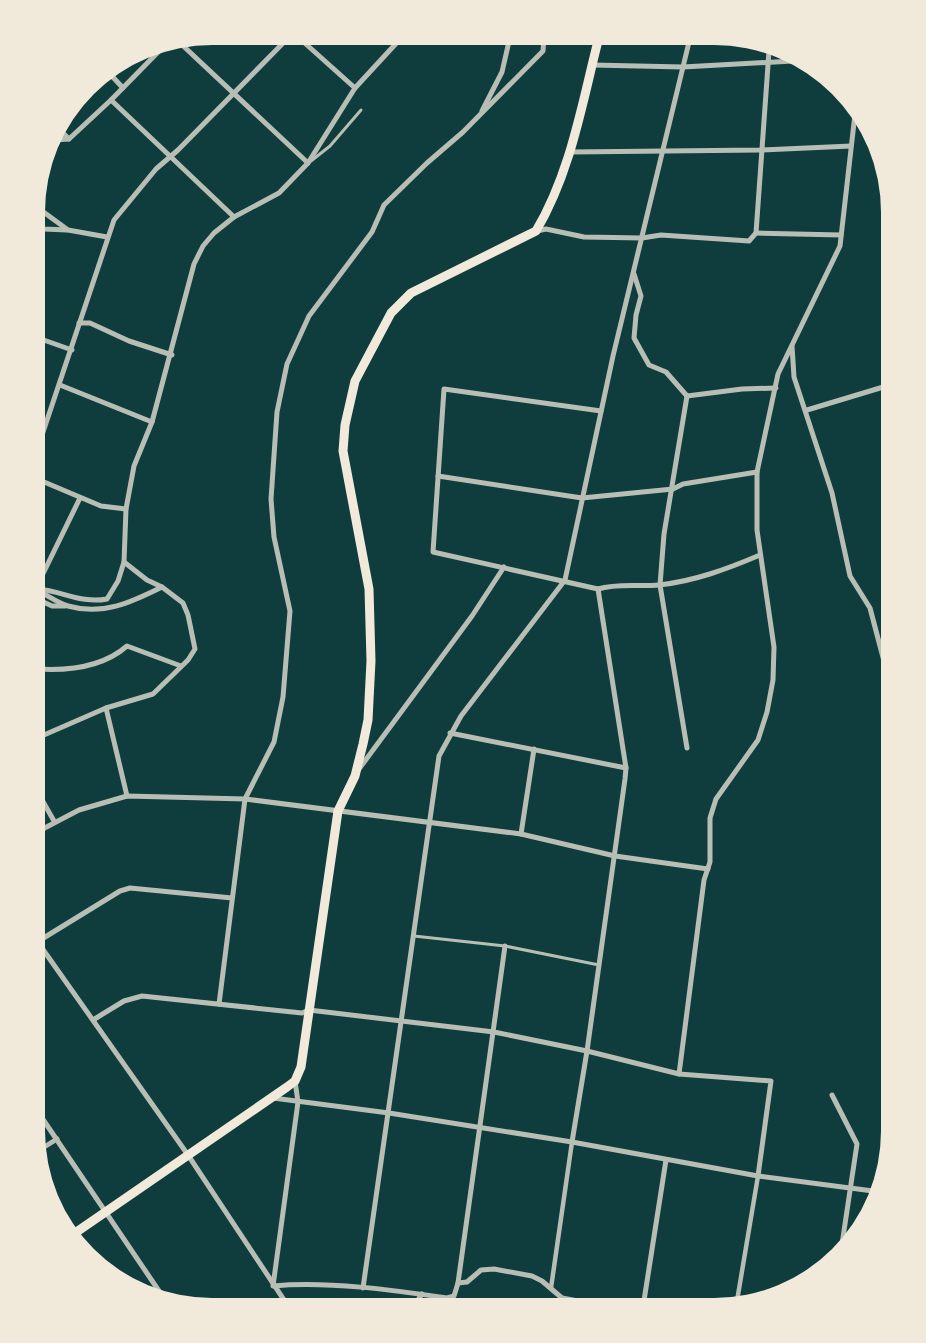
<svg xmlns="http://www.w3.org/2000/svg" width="926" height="1343" viewBox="0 0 926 1343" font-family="Signika,sans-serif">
<rect width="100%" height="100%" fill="#0f3d3e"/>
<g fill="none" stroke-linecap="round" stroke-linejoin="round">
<!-- service -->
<g stroke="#b8beb3" stroke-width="3">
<path d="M311,161L330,146L361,110"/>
<path d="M414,936L505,946L599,965"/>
</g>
<!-- pedestrian -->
<g stroke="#b8beb3" stroke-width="4.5">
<path d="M551,1288L572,1142"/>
<path d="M737,1301L758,1176"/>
</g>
<!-- minor -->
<g stroke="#b8beb3" stroke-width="5">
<path d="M298,37L355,88"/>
<path d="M179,42L308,163"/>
<path d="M592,65L683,67L793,61"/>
<path d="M109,73L123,88"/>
<path d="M111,100L234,217"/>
<path d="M482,111L502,72L510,37"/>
<path d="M58,128L69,139"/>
<path d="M54,140L69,139L111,100L166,44"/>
<path d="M571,152L760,150L851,146"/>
<path d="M38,208L68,230L107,237"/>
<path d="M38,226L44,229L67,230"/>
<path d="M537,231L546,229L584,237L642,238L661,235L749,241L756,233L769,51"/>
<path d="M756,233L841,235"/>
<path d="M634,274L641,296L636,315L634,338L649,365L666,372L687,396"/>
<path d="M79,323H90L129,341L172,355"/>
<path d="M38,338L72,350"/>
<path d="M792,346L794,377L832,493L850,576L870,608L890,684"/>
<path d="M60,385L152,422"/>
<path d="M687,396L664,534L660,585L687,748"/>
<path d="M687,396L742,389L776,388"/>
<path d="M807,410L890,385"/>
<path d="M601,411L444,389L433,552L598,589C618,583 639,587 659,585C695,581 727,569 760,555"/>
<path d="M37,450L114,220L156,169L178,150L290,36"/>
<path d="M438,476L582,498L673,489L683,484L757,472"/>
<path d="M37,479L101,506L126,509"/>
<path d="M37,586L80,498"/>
<path d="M38,589C62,591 82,604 107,599L118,581L124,562"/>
<path d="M37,590C47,595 58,603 68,606C103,616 132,602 162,587"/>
<path d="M37,599L52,606H65"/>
<path d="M37,669C69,671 103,667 127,646L181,666"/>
<path d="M106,708L127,796"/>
<path d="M450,733L626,768"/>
<path d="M37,738L106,708L153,694L188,660L195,649L188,615L183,603L162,587L147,580L124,562L126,509L134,466L152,422L194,264L203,246L214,233L234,217L279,193L308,163L355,88L402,37"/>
<path d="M359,769L472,616L504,567"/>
<path d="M37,791L54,821"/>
<path d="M37,832L79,810L127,796L245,799L521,834L615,856L708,869"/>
<path d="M521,834L534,749"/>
<path d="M37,941L188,1155L288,1306"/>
<path d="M37,942L120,891L130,888L232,898"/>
<path d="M219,1004L245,799L274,742L283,697L290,611L274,537L271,499L277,412L287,364L309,316L372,232L384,205L427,163L463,132L543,51L544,37"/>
<path d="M93,1020L124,1001L142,996L302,1013L309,1010L494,1032L587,1051L679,1074L771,1081L758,1176"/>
<path d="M679,1074L704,880L710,862V818L716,799L758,740L767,712L773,680L774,647L757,530V472L778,374L840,246L855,114"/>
<path d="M295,1081L298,1102L273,1286C327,1281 394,1290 447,1298L454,1296L458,1283L505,946"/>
<path d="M832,1095L857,1144L842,1244"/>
<path d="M273,1098L389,1113L572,1142L758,1176L873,1191"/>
<path d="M36,1109L161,1294"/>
<path d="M572,1142L587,1051L625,779L626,768L598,589"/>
<path d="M41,1149L57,1139"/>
<path d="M458,1283L467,1282L481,1270L494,1269L532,1276L542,1281L562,1298L605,1306"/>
<path d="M363,1288L439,756L461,716L565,580L613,356L690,38"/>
<path d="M414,1306L422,1294"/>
<path d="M643,1307L666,1160"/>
</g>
<!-- secondary -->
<path stroke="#f1e9da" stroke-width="9" d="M75,1233L287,1087L295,1081L301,1067L338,811L355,776L363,744L368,720L371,661L369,589L343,451L345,425L355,381L391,313L411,293L536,231C571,172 582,103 599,37"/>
</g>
<!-- crop -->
<path d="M0 0H926V1343H0ZM212 45H714A167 167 0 0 1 881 212V1131A167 167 0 0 1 714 1298H212A167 167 0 0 1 45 1131V212A167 167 0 0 1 212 45Z" fill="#f1e9da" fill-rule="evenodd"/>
</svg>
